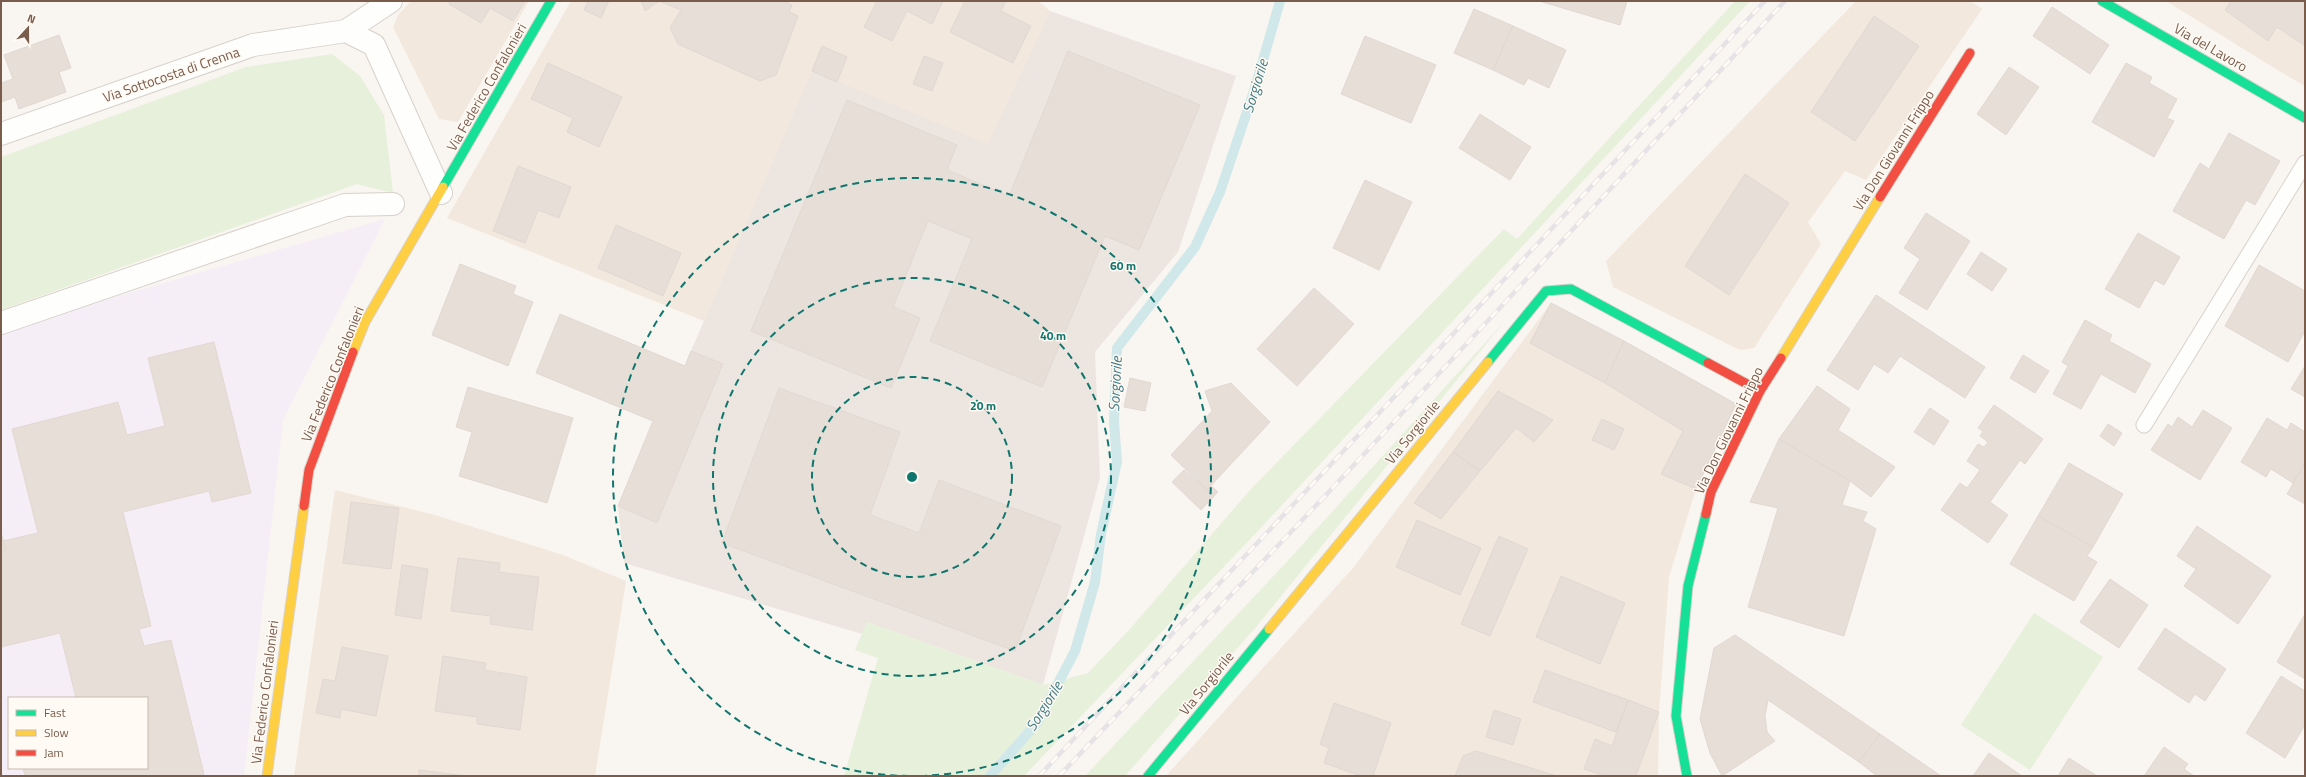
<svg xmlns="http://www.w3.org/2000/svg" width="2306" height="777" viewBox="0 0 2306 777" font-family="'Titillium Web',sans-serif">
<rect width="100%" height="100%" fill="#f9f5f0"/>
<!-- residential -->
<g fill="#f2e8de">
<path d="M411,1H529L458,122L439,119L393,27L398,15Z"/>
<path d="M571,1H1038L1050,11L988,145L812,72L704,321L447,218Z"/>
<path d="M1856,1H1971L1982,9L1866,180L1845,171L1808,222L1821,244L1754,348L1740,350L1613,287L1606,261Z"/>
<path d="M2166,1H2305V86L2279,71Z"/>
<path d="M1551,303L1624,341L1736,404L1696,489L1669,577L1659,712L1658,776H1166L1353,568Z"/>
<path d="M335,490L435,515L563,555L626,581L595,776H294Z"/>
</g>
<!-- industrial -->
<path fill="#ede5e0" d="M1050,11L1236,76L1178,252L1095,352L1100,478L1043,685L867,622L862,634L624,563L618,506L657,523L723,365L691,351L812,71L988,144Z"/>
<!-- education -->
<path fill="#f6eef6" fill-rule="evenodd" d="M385,219L283,420L244,776H1V330ZM9,698H147V768H9Z"/>
<!-- green -->
<g fill="#e7f0db">
<path d="M1735,1H1750L1256,533L1024,776H844L878,658L855,650L867,622L1043,685L1088,673L1129,630L1251,489L1504,229L1517,239Z"/>
<path d="M332,54L360,76L384,115L393,193L357,184L1,310V157L246,67Z"/>
<path d="M1504,322L1256,627L1125,776H1085L1283,566Z"/>
<path d="M2034,613L2103,657L2030,770L1961,725Z"/>
</g>
<g fill="none" stroke-linecap="round" stroke-linejoin="round">
<!-- stream -->
<path stroke="#d0e8ea" stroke-width="10" d="M990,776L1037,723L1075,651L1095,582L1101,534L1117,462L1114,422L1117,348L1195,247L1220,192L1255,88L1280,1"/>
</g>
<!-- building -->
<g fill="#e6ded7" stroke="#e2d8d2">
<path d="M451,1H525L513,21L490,8L481,23L449,4Z"/>
<path d="M588,1H609L601,18L584,10Z"/>
<path d="M641,1H659L645,11Z"/>
<path d="M659,1H783L792,5L789,12L798,16L776,75L760,81L678,44L670,28L681,10Z"/>
<path d="M877,1H943L932,24L907,11L892,41L864,27Z"/>
<path d="M965,1H1006L1001,11L1031,26L1013,63L950,32Z"/>
<path d="M1539,1H1627L1620,25Z"/>
<path d="M2231,1H2305V46L2277,27L2268,41L2225,10Z"/>
<path d="M2052,7L2109,45L2090,74L2033,36Z"/>
<path d="M1474,9L1513,26L1493,70L1454,53Z"/>
<path d="M1874,16L1919,46L1855,141L1811,112Z"/>
<path d="M1513,26L1566,50L1549,88L1528,78L1524,85L1493,70Z"/>
<path d="M59,35L71,68L59,72L66,92L19,109L15,97L1,102V83L13,79L4,55Z"/>
<path d="M1365,36L1436,65L1411,123L1341,94Z"/>
<path d="M822,46L847,57L837,82L812,71Z"/>
<path d="M1068,51L1200,105L1139,250L1105,236L1042,387L930,341L972,239L928,221L893,307L920,318L891,388L751,331L847,100L957,145L947,170L1009,196Z"/>
<path d="M924,56L943,63L932,91L913,84Z"/>
<path d="M548,63L622,97L599,147L567,132L573,118L531,99Z"/>
<path d="M2126,63L2152,77L2149,83L2177,99L2167,118L2174,121L2154,157L2092,122Z"/>
<path d="M2009,67L2039,87L2006,135L1977,114Z"/>
<path d="M1480,114L1531,147L1510,180L1459,148Z"/>
<path d="M2229,133L2280,161L2255,205L2246,200L2224,239L2173,211L2200,163L2209,169Z"/>
<path d="M518,166L571,187L559,218L538,210L525,243L493,231Z"/>
<path d="M1745,174L1789,203L1729,295L1685,266Z"/>
<path d="M1365,180L1412,202L1379,270L1333,248Z"/>
<path d="M1926,213L1970,241L1927,310L1899,293L1920,259L1904,248Z"/>
<path d="M616,225L681,253L663,296L598,268Z"/>
<path d="M2138,233L2180,257L2164,285L2155,280L2139,308L2105,289Z"/>
<path d="M1981,252L2007,269L1992,291L1967,274Z"/>
<path d="M460,264L516,286L513,294L533,302L508,366L432,335Z"/>
<path d="M2259,265L2305,291V331L2288,362L2225,326Z"/>
<path d="M1314,288L1354,324L1297,386L1257,349Z"/>
<path d="M1876,295L1985,367L1965,398L1900,356L1888,373L1874,364L1858,390L1827,370Z"/>
<path d="M1551,303L1624,341L1605,383L1530,343Z"/>
<path d="M560,314L685,366L691,351L723,364L657,523L618,506L653,421L536,373Z"/>
<path d="M2085,320L2112,335L2109,341L2151,364L2135,393L2101,374L2081,409L2053,394L2068,366L2062,362Z"/>
<path d="M1624,341L1736,404L1696,489L1661,474L1683,431L1605,383Z"/>
<path d="M214,342L251,493L212,502L209,491L123,512L151,626L139,629L144,646L171,640L204,774L195,776H25L23,768H147V698H76L60,633L1,647V551L6,550L3,541L38,533L12,429L118,402L127,435L165,426L148,358Z"/>
<path d="M2023,355L2049,371L2035,393L2010,378Z"/>
<path d="M2305,366V397L2291,389Z"/>
<path d="M1130,378L1151,383L1145,411L1124,407Z"/>
<path d="M1231,383L1270,422L1207,490L1171,455L1212,411L1205,391Z"/>
<path d="M1817,386L1850,409L1838,430L1895,467L1871,497L1850,481L1779,439Z"/>
<path d="M468,387L573,418L547,503L459,476L472,432L456,427Z"/>
<path d="M779,388L900,432L870,515L919,533L939,480L1061,526L1015,651L722,543Z"/>
<path d="M1498,391L1553,420L1534,442L1516,428L1480,471L1453,452Z"/>
<path d="M1994,405L2043,439L2025,464L2020,460L1990,502L2008,515L1988,543L1941,510L1960,483L1967,488L1980,470L1967,461L1978,444L1984,447L1988,442L1980,436L1983,431L1978,428Z"/>
<path d="M1930,408L1949,421L1934,445L1914,432Z"/>
<path d="M2203,410L2232,428L2200,480L2151,450L2168,424L2172,427L2178,417L2192,427Z"/>
<path d="M2267,418L2287,430L2291,423L2305,432V463L2293,483L2271,469L2266,477L2241,462Z"/>
<path d="M1602,419L1624,429L1614,450L1592,440Z"/>
<path d="M2108,424L2122,433L2114,446L2100,436Z"/>
<path d="M1779,439L1850,481L1842,505L1867,512L1863,521L1876,529L1844,636L1748,607L1778,508L1750,502Z"/>
<path d="M1453,452L1480,471L1441,519L1414,503Z"/>
<path d="M2069,463L2123,494L2093,547L2038,516Z"/>
<path d="M2305,463V504L2287,494Z"/>
<path d="M1184,470L1207,490L1211,486L1218,492L1201,510L1172,482Z"/>
<path d="M351,502L399,508L391,569L343,563Z"/>
<path d="M2038,516L2093,547L2087,556L2097,562L2074,601L2010,564Z"/>
<path d="M1417,520L1481,548L1460,595L1396,567Z"/>
<path d="M2197,526L2271,576L2238,624L2184,586L2196,569L2177,556Z"/>
<path d="M1,533L6,550L1,551Z"/>
<path d="M1499,536L1528,549L1490,636L1461,624Z"/>
<path d="M458,558L500,563L499,572L539,577L532,630L490,624L491,616L451,611Z"/>
<path d="M402,565L428,569L421,619L395,615Z"/>
<path d="M1561,576L1625,603L1600,664L1536,637Z"/>
<path d="M2110,579L2148,605L2119,648L2080,622Z"/>
<path d="M2305,614V679L2277,662Z"/>
<path d="M2165,628L2226,669L2205,701L2195,694L2189,703L2138,669Z"/>
<path d="M1735,635L1880,734L1859,762L1768,700L1765,716L1767,732L1775,741L1722,776L1710,753L1700,719L1714,648Z"/>
<path d="M342,647L388,656L376,716L341,709L340,718L316,713L323,679L335,681Z"/>
<path d="M443,656L486,663L484,670L527,677L520,730L477,724V717L435,711Z"/>
<path d="M1545,670L1628,700L1616,732L1533,702Z"/>
<path d="M2281,676L2305,691V725L2285,758L2246,733Z"/>
<path d="M1628,700L1659,712L1636,776H1604L1584,769L1595,739L1612,746Z"/>
<path d="M1334,703L1391,723L1373,776H1361L1324,763L1329,748L1320,744Z"/>
<path d="M1494,710L1521,719L1513,745L1486,737Z"/>
<path d="M1880,734L1941,776H1877L1859,762Z"/>
<path d="M2164,747L2188,764L2184,769L2194,776H2144Z"/>
<path d="M1476,751L1557,776H1455L1463,756Z"/>
<path d="M1989,753L2022,776H1973Z"/>
<path d="M2069,758L2097,776H2058Z"/>
<path d="M419,770L466,776H419Z"/>
</g>
<g fill="none" stroke-linecap="round" stroke-linejoin="round">
<defs>
<path id="lane" d="M2144,425L2305,163"/>
<g id="street">
<path d="M346,31L391,1"/>
<path d="M1,134L253,45L346,31L374,45L441,193"/>
<path d="M1,323L345,205L393,204"/>
</g>
<g id="fast">
<path d="M2102,1L2305,118"/>
<path d="M443,187L551,1"/>
<path d="M1488,362L1546,291L1571,289L1708,363"/>
<path d="M1148,776L1269,629"/>
<path d="M1687,776L1676,716L1688,586L1706,514"/>
</g>
<g id="slow">
<path d="M353,352L365,322L443,187"/>
<path d="M1781,358L1880,197"/>
<path d="M1269,629L1488,362"/>
<path d="M267,776L304,506"/>
</g>
<g id="jam">
<path d="M1880,197L1970,53"/>
<path d="M1708,363L1760,391"/>
<path d="M304,506L309,470L353,352"/>
<path d="M1706,514L1711,492L1760,391L1781,358"/>
</g>
</defs>
<!-- lane casing -->
<use href="#lane" stroke="#d7d1cb" stroke-width="17"/>
<!-- street casing -->
<use href="#street" stroke="#d7d1cb" stroke-width="24"/>
<!-- fast casing -->
<use href="#fast" stroke="#d9d2cb" stroke-width="11"/>
<!-- slow casing -->
<use href="#slow" stroke="#d9d2cb" stroke-width="11"/>
<!-- jam casing -->
<use href="#jam" stroke="#d9d2cb" stroke-width="11"/>
<!-- lane -->
<use href="#lane" stroke="#fefefd" stroke-width="15"/>
<!-- street -->
<use href="#street" stroke="#fefefd" stroke-width="22"/>
<!-- fast -->
<use href="#fast" stroke="#16e098" stroke-width="9"/>
<!-- slow -->
<use href="#slow" stroke="#ffcf43" stroke-width="9"/>
<!-- jam -->
<use href="#jam" stroke="#f24e42" stroke-width="9"/>
<defs>
<g id="rail">
<path d="M1039,776L1765,1"/>
<path d="M1059,776L1326,495L1785,1"/>
</g>
</defs>
<!-- rail casing -->
<use href="#rail" stroke="#e6e3e7" stroke-width="4.5"/>
<!-- rail -->
<use href="#rail" stroke="#fffaf3" stroke-width="3" stroke-dasharray="9" stroke-linecap="butt"/>
</g>
<!-- distance rings -->
<g fill="none" stroke="#0f766e" stroke-width="2" stroke-dasharray="7 5">
<circle cx="912" cy="477" r="100"/>
<circle cx="912" cy="477" r="199"/>
<path d="M909 776A299 299 0 1 1 915 776"/>
</g>
<g text-anchor="middle" dominant-baseline="central" stroke-width="3" stroke-linejoin="round" paint-order="stroke">
<!-- street labels -->
<g font-size="14" fill="#7a5c4d" stroke="#fffaf3">
<text transform="translate(2211 47) rotate(30)">Via del Lavoro</text>
<text transform="translate(171 74) rotate(-19)">Via Sottocosta di Crenna</text>
<text transform="translate(486 87) rotate(-60)">Via Federico Confalonieri</text>
<text transform="translate(1893 150) rotate(-58)">Via Don Giovanni Frippo</text>
<text transform="translate(332 374) rotate(-68)">Via Federico Confalonieri</text>
<text transform="translate(1728 430) rotate(-64)">Via Don Giovanni Frippo</text>
<text transform="translate(1412 432) rotate(-51)">Via Sorgiorile</text>
<text transform="translate(1206 683) rotate(-51)">Via Sorgiorile</text>
<text transform="translate(264 692) rotate(-83)">Via Federico Confalonieri</text>
</g>
<!-- water labels -->
<g font-size="15" font-style="italic" fill="#437c86" stroke="#fffaf3">
<text transform="translate(1255 86) rotate(-73)">Sorgiorile</text>
<text transform="translate(1115 384) rotate(-87)">Sorgiorile</text>
<text transform="translate(1044 706) rotate(-58)">Sorgiorile</text>
</g>
</g>
<circle cx="912" cy="477" r="6" fill="#0f766e" stroke="#fffaf3" stroke-width="2"/>
<g font-size="12" text-anchor="middle" font-weight="bold" fill="#0f766e" stroke="#fffaf3" stroke-width="3" stroke-linejoin="round" paint-order="stroke">
<text x="1123" y="270">60 m</text>
<text x="1053" y="340">40 m</text>
<text x="983" y="410">20 m</text>
</g>
<!-- border -->
<rect width="2306" height="777" fill="none" stroke="#7a5c4d" stroke-width="4"/>
<!-- legend -->
<rect x="8" y="697" width="140" height="72" fill="#fffaf3" stroke="#cabbb1"/>
<rect x="16" y="710" width="20" height="6" fill="#16e098" stroke="#cabbb1"/>
<text x="44" y="717" font-size="12" fill="#7a5c4d">Fast</text>
<rect x="16" y="730" width="20" height="6" fill="#ffcf43" stroke="#cabbb1"/>
<text x="44" y="737" font-size="12" fill="#7a5c4d">Slow</text>
<rect x="16" y="750" width="20" height="6" fill="#f24e42" stroke="#cabbb1"/>
<text x="44" y="757" font-size="12" fill="#7a5c4d">Jam</text>
<!-- north arrow -->
<g transform="translate(28 28) rotate(21)" stroke="#fffaf3" stroke-width="3" paint-order="stroke">
<path d="M0-3L7 15L0 10L-7 15Z" fill="#7a5c4d"/>
<text y="-6" font-size="11" font-weight="bold" text-anchor="middle" fill="#7a5c4d">N</text>
</g>
</svg>
